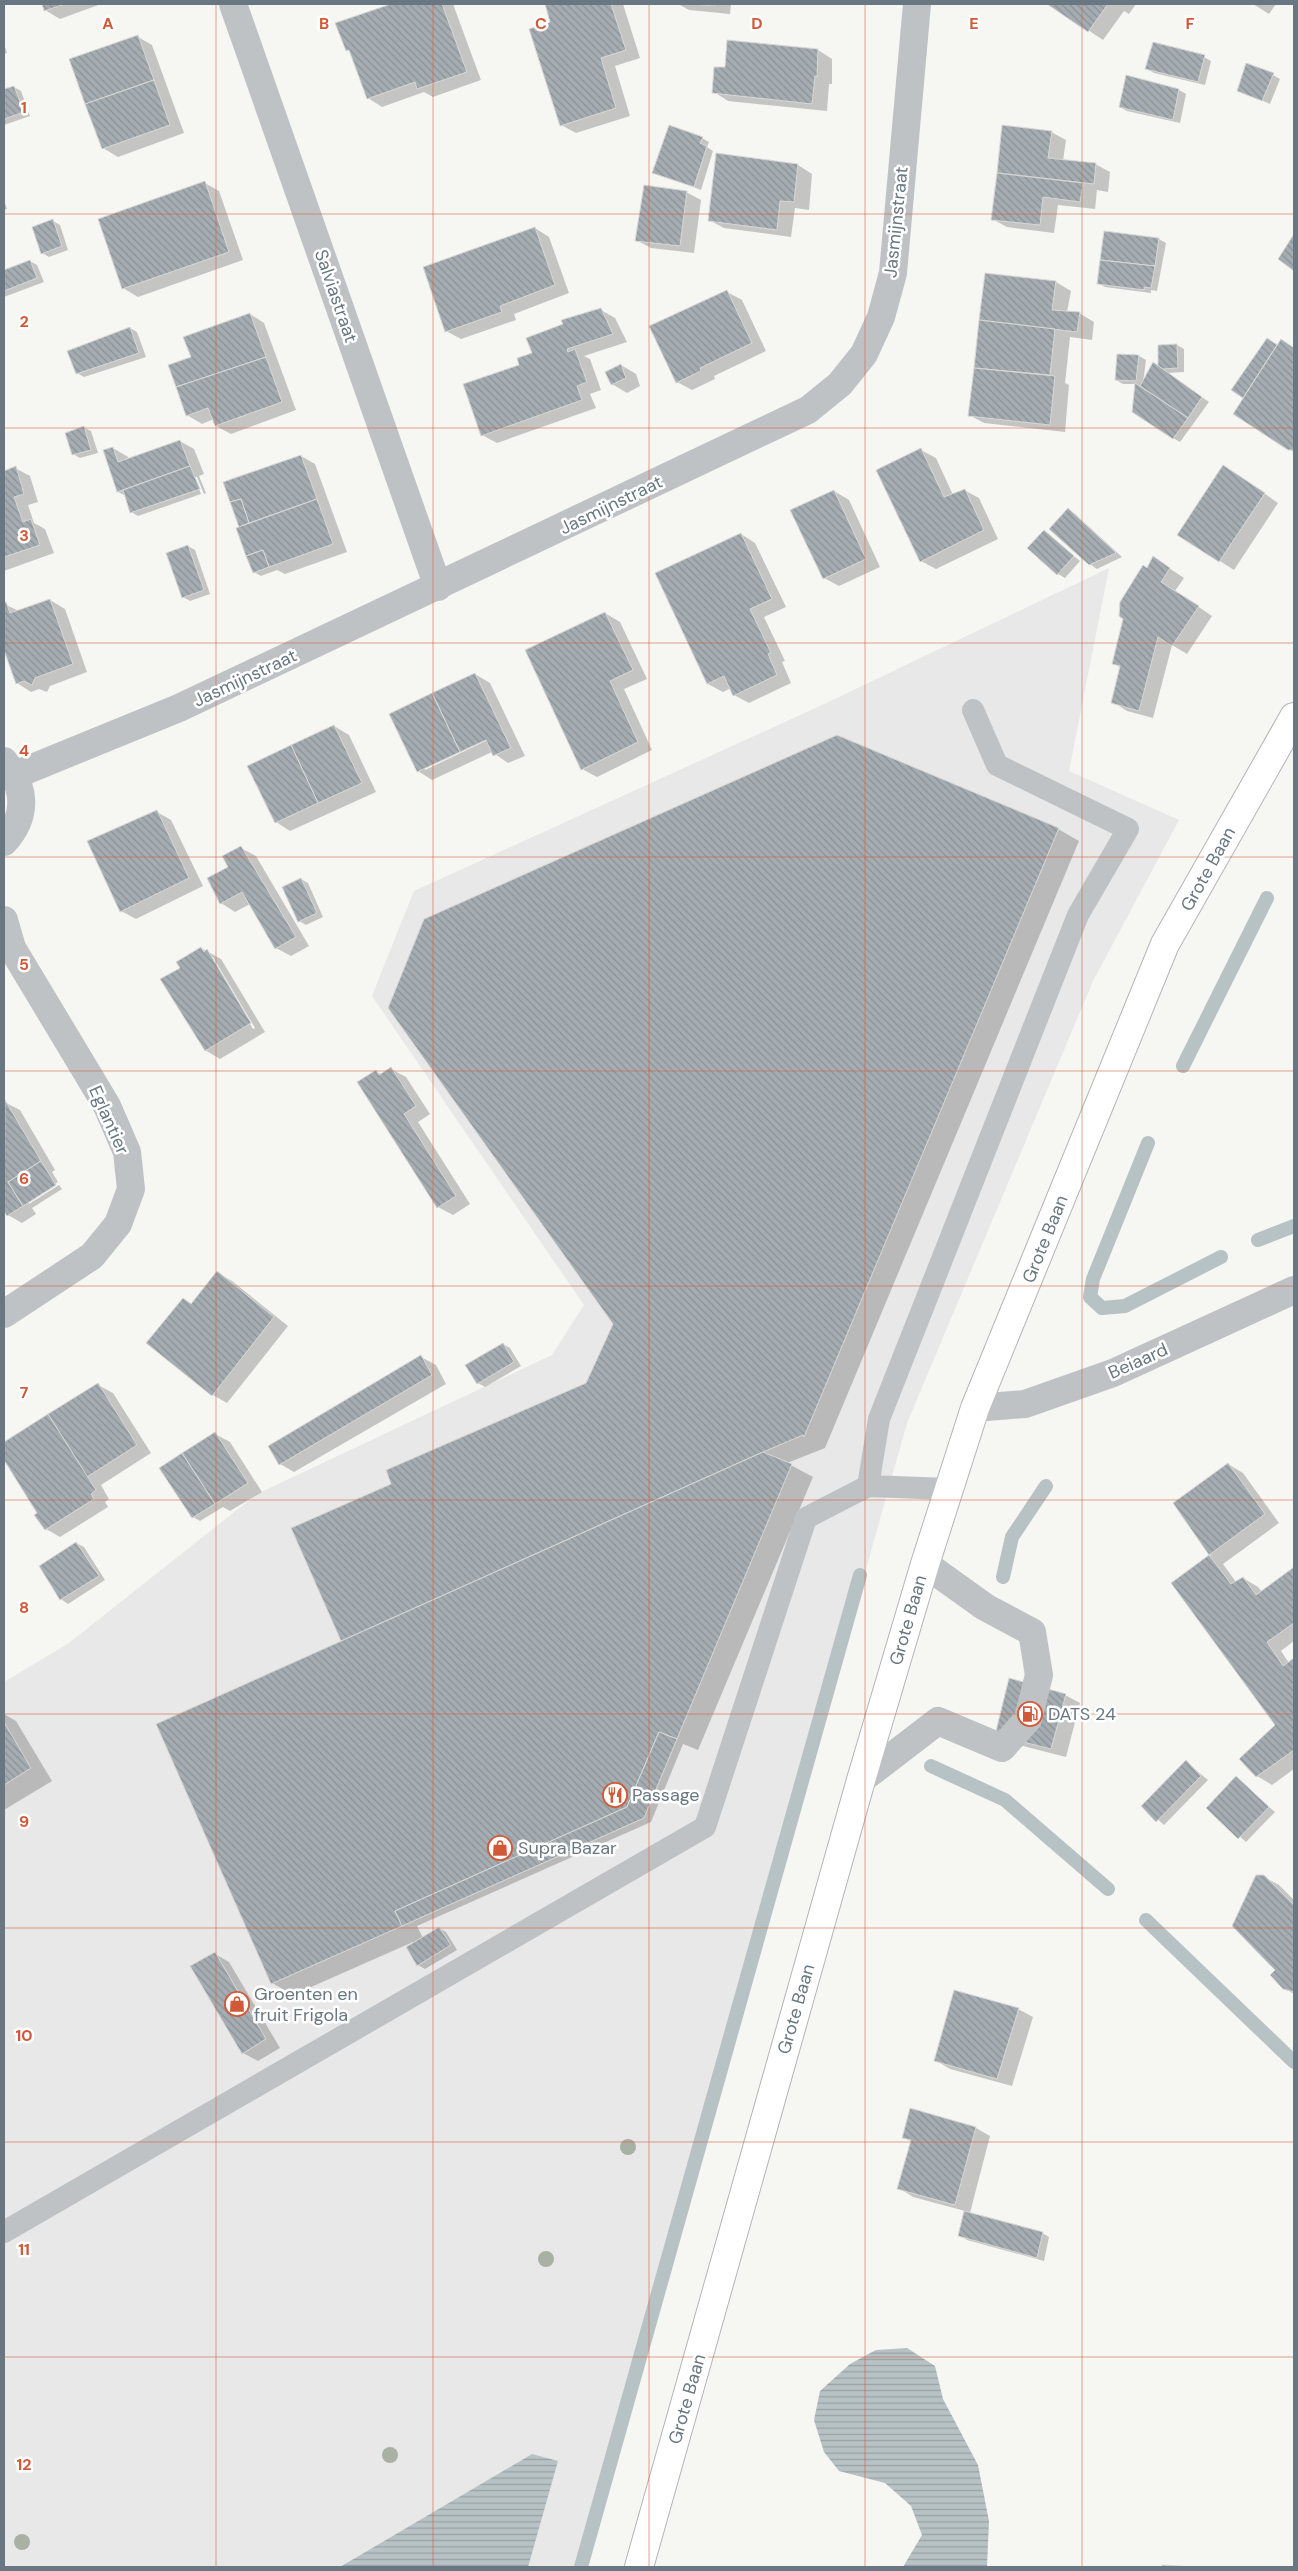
<svg xmlns="http://www.w3.org/2000/svg" width="1298" height="2571" viewBox="0 0 1298 2571" font-family="'DM Sans',sans-serif">
<defs>
<pattern id="water-rules" width="6" height="5" patternUnits="userSpaceOnUse" patternTransform="scale(1.25)"><rect width="6" height="5" fill="#b7c2c5"/><path d="M0 2.5h6" fill="none" stroke="#99a2a5"/></pattern>
<pattern id="building-back-hatch" width="6" height="6" patternUnits="userSpaceOnUse" patternTransform="scale(1.25)"><rect width="6" height="6" fill="#a6adb2"/><path d="M-1 5l2 2M0 0l6 6M5-1l2 2" fill="none" stroke="#8b9296"/></pattern>
</defs>
<rect width="100%" height="100%" fill="#f6f6f3"/>
<!-- built -->
<path fill="#e7e8e7" d="M1109,568L1069,771L1179,820L1093,981L907,1423L586,2567H4V1682L69,1643L257,1494L552,1355L584,1305L372,996L414,891L820,706Z"/>
<!-- water -->
<g fill="url(#water-rules)">
<path d="M907,2348L935,2366L943,2399L978,2465L989,2521L987,2567H903L922,2535L911,2506L885,2483L839,2471L824,2452L814,2420L820,2391L850,2364L876,2350Z"/>
<path d="M532,2454L558,2461L528,2567H340Z"/>
</g>
<!-- shadow -->
<g fill="#0003" fill-rule="evenodd">
<path d="M43,4H101L60,19L45,10Z"/>
<path d="M395,4H453L481,80L433,97L424,92L382,107L368,98L351,53L347,50L337,24Z"/>
<path d="M546,4H623L640,58L615,66L630,116L576,133L561,125L552,23Z"/>
<path d="M678,4H731L730,14L689,10Z"/>
<path d="M1049,4H1136L1129,14L1124,11L1103,40Z"/>
<path d="M1253,4H1276L1269,14Z"/>
<path d="M138,37L152,45L184,133L118,157L103,148Z"/>
<path d="M4,44L7,53L4,54Z"/>
<path d="M818,50L832,59V84H829L827,111L728,101L714,92L726,68Z"/>
<path d="M1204,57L1211,61L1205,85L1154,73L1147,69Z"/>
<path d="M1273,75L1280,79L1270,104L1238,90Z"/>
<path d="M1127,76L1179,90L1186,94L1180,123L1127,111L1120,107Z"/>
<path d="M14,87L21,91L30,116L4,125V91Z"/>
<path d="M1003,126L1051,132L1066,140L1063,161L1095,164L1110,172L1108,192L1097,190L1095,209L1058,205L1054,233L1007,227L992,219Z"/>
<path d="M702,138L709,142L707,147L713,151L701,190L654,172Z"/>
<path d="M798,165L812,174L809,210L795,208L791,237L724,228L709,220Z"/>
<path d="M205,183L219,191L243,260L138,297L123,288Z"/>
<path d="M686,192L701,200L694,253L651,248L636,240Z"/>
<path d="M4,200L7,209L4,210Z"/>
<path d="M53,221L60,225L68,250L49,257L42,253Z"/>
<path d="M535,228L549,237L569,293L514,314L516,320L461,339L446,331Z"/>
<path d="M1159,239L1166,243L1157,291L1151,290V293L1105,287L1098,283Z"/>
<path d="M30,261L37,265L44,282L4,297V271Z"/>
<path d="M986,274L1056,282L1071,291L1067,312L1079,313L1094,322L1092,340L1070,337L1065,383L1069,385L1065,432L984,423L969,415Z"/>
<path d="M727,292L742,300L766,351L714,376L715,379L692,390L677,382Z"/>
<path d="M601,310L615,318L627,342L584,356L590,359L601,390L590,394L596,408L497,443L482,435L521,365L533,353Z"/>
<path d="M250,314L264,323L296,410L231,434L216,426L214,419L202,424L187,415L192,357Z"/>
<path d="M130,328L137,332L146,357L84,377L77,373Z"/>
<path d="M1282,341L1294,348V452L1288,449L1245,398L1233,390L1275,343L1278,346Z"/>
<path d="M1177,345L1184,349V372L1167,373L1209,402L1180,442L1173,438L1136,384H1123L1116,380L1139,356L1146,360L1143,383Z"/>
<path d="M621,365L636,374L640,386L627,393L612,384Z"/>
<path d="M83,427L91,431L98,453L80,458L73,454Z"/>
<path d="M180,441L194,449L204,474L199,476L206,493L204,494L197,477H194L201,494L138,516L131,512L126,496L118,492L113,448L128,457L129,460Z"/>
<path d="M921,450L936,458L953,495L964,490L979,498L998,539L936,569L921,561Z"/>
<path d="M301,456L315,464L347,552L285,574L277,570L261,576L254,572L224,483Z"/>
<path d="M15,468L30,476L38,502L28,505L34,523L45,529L54,553L4,571V472Z"/>
<path d="M1238,475L1278,503L1234,570L1179,535Z"/>
<path d="M834,491L849,500L880,567L839,586L824,578Z"/>
<path d="M1068,510L1075,514L1122,557L1097,569L1090,564Z"/>
<path d="M1045,532L1080,561L1065,578L1058,574Z"/>
<path d="M741,534L755,543L786,607L764,617L785,661L782,662L791,683L749,703L734,695L731,688L723,692L708,684L656,574Z"/>
<path d="M188,546L195,550L210,594L190,601L183,597Z"/>
<path d="M1154,558L1184,578L1175,591L1212,616L1187,654L1172,645L1153,718L1127,711L1113,702L1121,668L1113,663L1147,569Z"/>
<path d="M50,600L65,609L87,672L50,686L47,692L39,689L31,692L17,683L4,649V604L19,611Z"/>
<path d="M605,613L620,622L647,679L624,689L652,750L597,777L582,769Z"/>
<path d="M475,674L490,683L525,756L508,763L492,752L432,780L418,771ZM491,736L492,738L425,770V767Z"/>
<path d="M334,726L349,735L376,792L290,831L276,822Z"/>
<path d="M157,812L171,820L203,886L136,919L121,911Z"/>
<path d="M1058,829L1079,841L825,1448L787,1463L813,1477L698,1750L683,1744L651,1822L417,1926L423,1938L439,1928L446,1932L457,1950L425,1969L418,1965L413,1942L293,1995L272,1983L343,1642L292,1528L392,1484L587,1384Z"/>
<path d="M241,848L256,856L309,946L291,956L276,948L250,904L235,912L221,903L230,868Z"/>
<path d="M301,879L308,883L323,917L306,925L299,921Z"/>
<path d="M201,948L221,959L265,1032L220,1059L205,1050L182,968ZM210,957H213L255,1028L253,1029Z"/>
<path d="M391,1069L406,1077L430,1114L418,1122L470,1204L453,1215L438,1207L376,1071L382,1075Z"/>
<path d="M4,1102L20,1110L55,1170L52,1172L58,1182L29,1201V1204L59,1185L62,1189L32,1208L36,1214L22,1223L8,1215L4,1209Z"/>
<path d="M217,1273L232,1281L288,1326L227,1403L213,1395L183,1299L192,1304Z"/>
<path d="M503,1344L510,1348L521,1366L485,1387L478,1383Z"/>
<path d="M421,1357L436,1365L446,1384L294,1472L280,1464Z"/>
<path d="M98,1385L113,1393L151,1453L101,1485L109,1499L105,1502L108,1507L60,1537L46,1529L39,1514L4,1457V1444Z"/>
<path d="M215,1434L230,1442L262,1492L230,1511L223,1507L200,1521L193,1517Z"/>
<path d="M1228,1464L1243,1473L1279,1523L1223,1564L1236,1582L1243,1578L1258,1587L1262,1592L1294,1568V1641L1281,1651L1289,1663L1294,1660V1769L1272,1785L1257,1776L1241,1759L1277,1725L1173,1583L1211,1555L1174,1503Z"/>
<path d="M76,1543L84,1547L105,1580L68,1604L61,1599L41,1567Z"/>
<path d="M1065,1695L1080,1703L1066,1757L1011,1743Z"/>
<path d="M4,1714L16,1721L52,1781L4,1810Z"/>
<path d="M1186,1762L1208,1780L1164,1825L1143,1806Z"/>
<path d="M1236,1778L1275,1812L1246,1842L1208,1808Z"/>
<path d="M1260,1875L1279,1885L1294,1900V1994L1284,1988L1277,1970L1233,1926L1254,1878Z"/>
<path d="M215,1954L229,1962L280,2048L258,2061L243,2053Z"/>
<path d="M1018,2009L1033,2017L1012,2086L950,2069L935,2060Z"/>
<path d="M911,2109L976,2128L990,2136L970,2213L1042,2233L1049,2237L1044,2261L967,2240L960,2235L965,2211L913,2197L899,2188L912,2142L903,2137Z"/>
</g>
<g fill="none" stroke-linecap="round" stroke-linejoin="round">
<!-- stream -->
<g stroke="#b7c2c5" stroke-width="14">
<path d="M1183,1066L1267,898"/>
<path d="M1148,1143L1093,1279L1090,1297L1102,1308L1125,1306L1221,1257"/>
<path d="M1258,1240L1294,1226"/>
<path d="M1003,1577L1012,1537L1046,1486"/>
<path d="M931,1766L1005,1800L1108,1889"/>
<path d="M1146,1920L1294,2062"/>
<path d="M581,2567L860,1575"/>
</g>
</g>
<!-- building -->
<g fill="url(#building-back-hatch)" stroke="#d8d8d6">
<path d="M42,4H65L44,11Z"/>
<path d="M391,4H442L467,72L417,89L415,82L367,99L349,50L346,51L335,23Z"/>
<path d="M545,4H611L626,50L601,58L616,108L560,126L529,29L550,22Z"/>
<path d="M688,4H715V6Z"/>
<path d="M1047,4H1108L1088,32Z"/>
<path d="M138,35L154,80L85,104L69,59Z"/>
<path d="M727,40L818,49L817,77L815,76L812,104L712,93L714,67H725Z"/>
<path d="M1153,42L1205,55L1198,82L1145,69Z"/>
<path d="M1246,63L1274,73L1262,101L1237,91Z"/>
<path d="M1126,75L1179,89L1173,120L1119,107Z"/>
<path d="M154,80L170,125L102,149L85,104Z"/>
<path d="M14,86L24,112L4,119V89Z"/>
<path d="M669,125L703,137L700,143L707,146L694,187L652,173Z"/>
<path d="M1002,125L1052,131L1048,158L1096,163L1094,184L997,173Z"/>
<path d="M716,153L798,164L794,202L780,201L777,230L708,221Z"/>
<path d="M997,173L1083,183L1080,202L1043,197L1040,225L991,220Z"/>
<path d="M205,181L229,252L122,289L98,219Z"/>
<path d="M644,185L687,191L680,246L635,241Z"/>
<path d="M53,219L62,246L41,254L32,227Z"/>
<path d="M535,227L555,285L500,306L502,312L445,332L423,267Z"/>
<path d="M1104,231L1159,238L1155,266L1100,260Z"/>
<path d="M1294,234V271L1278,259Z"/>
<path d="M30,260L37,278L4,291V270Z"/>
<path d="M1100,260L1155,266L1151,288L1144,287V290L1097,284Z"/>
<path d="M985,273L1056,281L1052,310L1080,312L1077,332L979,320Z"/>
<path d="M727,290L752,343L700,368L701,371L676,383L649,326Z"/>
<path d="M601,308L613,334L567,349L568,352L575,349L587,382L577,386L582,400L481,436L463,384L519,365L517,358L532,353L526,338L563,324L561,320Z"/>
<path d="M250,313L266,357L176,387L168,365L191,357L183,337Z"/>
<path d="M979,320L1055,329L1050,375L974,368Z"/>
<path d="M130,327L139,353L76,374L67,351Z"/>
<path d="M1267,338L1277,345L1243,398L1231,390Z"/>
<path d="M1281,339L1294,348V450H1288L1233,414Z"/>
<path d="M1177,344L1178,368L1163,369L1158,366V345Z"/>
<path d="M1117,354L1139,355L1136,381L1115,380Z"/>
<path d="M266,357L282,402L215,426L208,408L186,416L176,387Z"/>
<path d="M1153,362L1202,397L1188,418L1140,386Z"/>
<path d="M621,364L626,378L611,385L605,372Z"/>
<path d="M974,368L1055,376L1050,425L968,416Z"/>
<path d="M1135,383L1188,418L1173,439L1132,412Z"/>
<path d="M84,426L91,450L72,455L65,433Z"/>
<path d="M180,440L190,466L117,492L103,450L113,447L118,462Z"/>
<path d="M921,448L944,497L965,489L984,530L920,562L876,470Z"/>
<path d="M301,455L317,499L249,523L241,499L230,502L223,482Z"/>
<path d="M1223,465L1265,493L1219,562L1177,535Z"/>
<path d="M16,466L24,494L14,497L23,522L31,519L40,545L4,557V471Z"/>
<path d="M190,466L200,489L130,513L123,490Z"/>
<path d="M834,490L866,559L823,579L790,510Z"/>
<path d="M241,499L249,523L239,527L230,502Z"/>
<path d="M317,499L333,544L269,567L263,550L246,556L236,528Z"/>
<path d="M1068,508L1116,553L1089,565L1049,529Z"/>
<path d="M1044,530L1074,556L1057,575L1027,548Z"/>
<path d="M741,533L772,599L750,609L771,653L768,654L777,675L733,696L724,676L707,684L655,573Z"/>
<path d="M188,545L204,590L182,598L166,553Z"/>
<path d="M263,550L269,567L253,573L246,556Z"/>
<path d="M1153,556L1170,568L1161,582L1199,606L1172,646L1158,637L1139,711L1111,703L1120,666L1112,664L1123,619L1119,616L1120,602L1143,565L1147,568Z"/>
<path d="M50,599L73,664L35,678L32,685L24,681L16,684L4,650V602H6L10,613Z"/>
<path d="M605,612L633,670L610,681L638,742L581,770L525,650Z"/>
<path d="M475,673L511,748L493,756L486,740L460,752L432,693Z"/>
<path d="M432,693L460,752L417,772L389,714Z"/>
<path d="M334,725L362,783L318,803L291,745Z"/>
<path d="M837,735L1059,828L804,1437L803,1435L763,1452L341,1641L291,1528L391,1484L386,1470L586,1383L613,1324L388,1008L424,919Z"/>
<path d="M291,745L318,803L275,823L247,766Z"/>
<path d="M157,810L189,878L120,912L87,841Z"/>
<path d="M241,846L296,937L275,949L242,892L220,904L207,878L228,867L222,856Z"/>
<path d="M301,878L317,913L298,922L282,887Z"/>
<path d="M201,947L204,952L207,949L251,1023L205,1051L160,979L180,968L176,962Z"/>
<path d="M391,1067L416,1106L404,1114L456,1196L437,1208L357,1082L376,1070L379,1075Z"/>
<path d="M5,1100L41,1161L8,1182L23,1206L7,1216L4,1211Z"/>
<path d="M41,1161L56,1185L23,1206L8,1182Z"/>
<path d="M217,1271L274,1317L212,1396L146,1343L183,1298L191,1304Z"/>
<path d="M503,1343L514,1362L477,1384L465,1365Z"/>
<path d="M421,1355L432,1375L279,1465L268,1446Z"/>
<path d="M98,1383L137,1445L87,1477L48,1414Z"/>
<path d="M48,1414L96,1490L91,1494L94,1499L45,1530L34,1515L37,1513L4,1460V1442Z"/>
<path d="M215,1432L248,1483L215,1504L182,1453Z"/>
<path d="M763,1452L792,1464L677,1739L659,1732L627,1807L395,1911L402,1926L271,1984L156,1724Z"/>
<path d="M182,1453L215,1504L192,1518L159,1468Z"/>
<path d="M1228,1463L1265,1514L1209,1555L1173,1503Z"/>
<path d="M76,1542L99,1576L60,1600L39,1566Z"/>
<path d="M1209,1555L1231,1584L1243,1577L1256,1595L1294,1567V1623L1267,1642L1283,1666L1294,1658V1750L1256,1777L1239,1759L1275,1725L1171,1583Z"/>
<path d="M1009,1678L1066,1694L1051,1749L995,1735Z"/>
<path d="M4,1722L31,1768L4,1785Z"/>
<path d="M659,1732L677,1739L644,1818L402,1926L395,1911L627,1807Z"/>
<path d="M1186,1760L1201,1776L1156,1822L1141,1806Z"/>
<path d="M1236,1776L1269,1807L1238,1839L1206,1808Z"/>
<path d="M1256,1875H1264L1294,1905V1992L1283,1989L1270,1975L1275,1970L1232,1926Z"/>
<path d="M439,1927L451,1945L417,1966L406,1947Z"/>
<path d="M215,1952L266,2039L242,2054L190,1966Z"/>
<path d="M954,1990L1019,2008L997,2079L934,2061Z"/>
<path d="M910,2108L976,2127L955,2205L897,2189L911,2140L902,2138Z"/>
<path d="M964,2211L1043,2232L1037,2258L958,2236Z"/>
<path d="M1162,2565L1191,2567H1162Z"/>
</g>
<g fill="none" stroke-linecap="round" stroke-linejoin="round">
<defs>
<path id="primary" d="M639,2567L861,1780L925,1564L975,1408L1165,944L1294,717"/>
</defs>
<!-- primary casing -->
<use href="#primary" stroke="#b2b6b9" stroke-width="30"/>
<!-- lane -->
<g stroke="#bec2c5" stroke-width="22">
<path d="M868,1486L879,1419L1078,915L1128,829L997,765L973,710"/>
<path d="M4,2232L705,1827L806,1518L868,1486L948,1489"/>
</g>
<!-- street -->
<g stroke="#bec2c5" stroke-width="28">
<path d="M233,4L438,587"/>
<path d="M15,775L179,708L808,410L840,384L864,354L881,317L893,273L917,4"/>
<path d="M4,842C28,816 26,787 4,761"/>
<path d="M4,920L12,948L107,1106L127,1152L131,1189L118,1224L92,1256L4,1314"/>
<path d="M975,1408L1025,1404L1113,1373L1294,1290"/>
<path d="M861,1780L938,1721L1002,1748L1028,1719L1039,1675L1032,1632L985,1607L925,1564"/>
</g>
<!-- primary -->
<use href="#primary" stroke="#fff" stroke-width="28"/>
</g>
<!-- trees -->
<g fill="#a9b1a5">
<circle cx="628" cy="2147" r="8"/>
<circle cx="546" cy="2259" r="8"/>
<circle cx="390" cy="2455" r="8"/>
<circle cx="22" cy="2542" r="8"/>
</g>
<!-- grid -->
<path fill="none" stroke="#d15938" stroke-width="1" stroke-opacity="0.55" d="M216,4V2567M433,4V2567M649,4V2567M865,4V2567M1082,4V2567M4,214H1294M4,428H1294M4,643H1294M4,857H1294M4,1071H1294M4,1286H1294M4,1500H1294M4,1714H1294M4,1928H1294M4,2142H1294M4,2357H1294"/>
<!-- icons -->
<defs>
<symbol id="fuel-ring" viewBox="-11 -11 22 22"><circle r="9.5" fill="#fff" stroke="#d15938" stroke-width="1.5"/><path d="M-5.5-6h7V0h2V4h1.3V-2.5L3-4.5l.8-.8L6-3V5H2.5V1h-1V6h-7ZM-4.2-4.7v3.2H.2V-4.7Z" fill="#d15938"/></symbol>
<symbol id="restaurant-ring" viewBox="-11 -11 22 22"><circle r="9.5" fill="#fff" stroke="#d15938" stroke-width="1.5"/><path d="M-5-6h1v4h1v-4h1v4h1v-4h1v5L-1.5 .5V6h-2V.5L-5-1ZM5-6V6H3V1.5H1.5Q1.5-4 5-6Z" fill="#d15938"/></symbol>
<symbol id="shop-ring" viewBox="-11 -11 22 22"><circle r="9.5" fill="#fff" stroke="#d15938" stroke-width="1.5"/><path d="M-5-2.5h2.3a2.7 3.5 0 0 1 5.4 0H5L5.5 6h-11ZM-1.5-2.5h3a1.5 2.3 0 0 0-3 0Z" fill="#d15938"/></symbol>
</defs>
<g fill-rule="evenodd">
<use href="#fuel-ring" x="1016" y="1700" width="28" height="28"/>
<use href="#restaurant-ring" x="601" y="1781" width="28" height="28"/>
<use href="#shop-ring" x="486" y="1834" width="28" height="28"/>
<use href="#shop-ring" x="223" y="1990" width="28" height="28"/>
</g>
<g text-anchor="middle" dominant-baseline="central" stroke-width="5" stroke-linejoin="round" paint-order="stroke">
<!-- street labels -->
<g font-size="18" fill="#687781" stroke="#fff">
<text transform="translate(896 222) rotate(-84)">Jasmijnstraat</text>
<text transform="translate(336 296) rotate(71)">Salviastraat</text>
<text transform="translate(611 505) rotate(-26)">Jasmijnstraat</text>
<text transform="translate(245 678) rotate(-25)">Jasmijnstraat</text>
<text transform="translate(1208 869) rotate(-61)">Grote Baan</text>
<text transform="translate(109 1120) rotate(66)">Eglantier</text>
<text transform="translate(1045 1239) rotate(-68)">Grote Baan</text>
<text transform="translate(1138 1361) rotate(-24)">Beiaard</text>
<text transform="translate(908 1620) rotate(-74)">Grote Baan</text>
<text transform="translate(796 2009) rotate(-74)">Grote Baan</text>
<text transform="translate(687 2399) rotate(-74)">Grote Baan</text>
</g>
<!-- poi labels -->
<g font-size="18" fill="#687781" stroke="#fff" text-anchor="start">
<text x="1048" y="1714">DATS 24</text>
<text x="632" y="1795">Passage</text>
<text x="518" y="1848">Supra Bazar</text>
<text x="254" y="1994">Groenten en<tspan x="254" dy="21">fruit Frigola</tspan></text>
</g>
</g>
<g font-size="16" text-anchor="middle" font-weight="bold" fill="#d15938" stroke="#fff" stroke-width="5" stroke-linejoin="round" paint-order="stroke">
<text x="108" y="29">A</text>
<text x="324" y="29">B</text>
<text x="541" y="29">C</text>
<text x="757" y="29">D</text>
<text x="974" y="29">E</text>
<text x="1190" y="29">F</text>
<text x="24" y="113">1</text>
<text x="24" y="327">2</text>
<text x="24" y="541">3</text>
<text x="24" y="756">4</text>
<text x="24" y="970">5</text>
<text x="24" y="1184">6</text>
<text x="24" y="1398">7</text>
<text x="24" y="1613">8</text>
<text x="24" y="1827">9</text>
<text x="24" y="2041">10</text>
<text x="24" y="2255">11</text>
<text x="24" y="2470">12</text>
</g>
<!-- border -->
<rect width="1298" height="2571" fill="none" stroke="#687781" stroke-width="10"/>
</svg>
